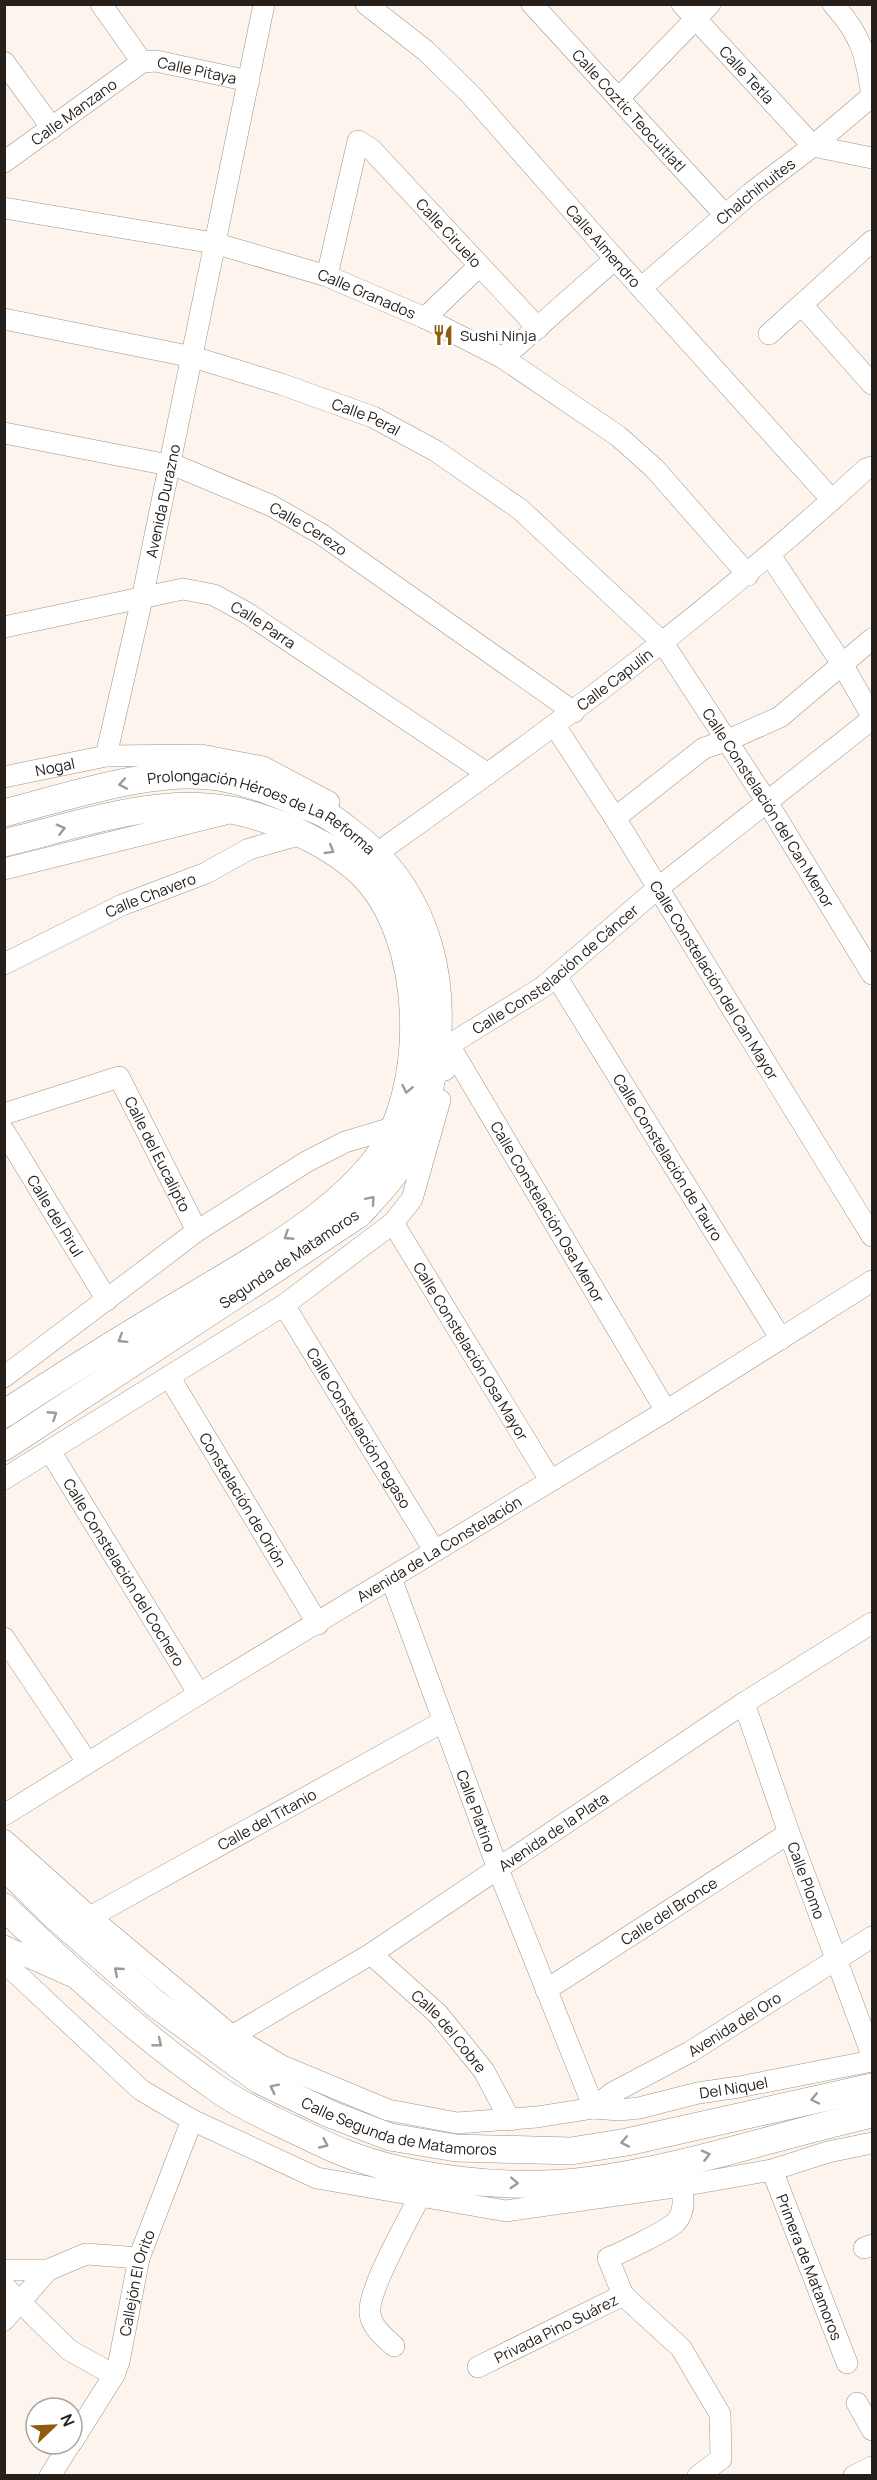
<svg xmlns="http://www.w3.org/2000/svg" width="877" height="2480" viewBox="0 0 877 2480" font-family="Manrope,sans-serif">
<rect width="100%" height="100%" fill="#fdf5ed"/>
<g fill="none" stroke-linecap="round" stroke-linejoin="round">
<defs>
<g id="minor">
<path d="M101,4L142,62"/>
<path d="M264,4L142,599L106,756L201,755L263,767L329,802L322,812"/>
<path id="s1" d="M366,4L426,51L471,95L615,259L832,500"/>
<path id="s2" d="M532,4L725,215"/>
<path id="s3" d="M682,4L813,146L872,158"/>
<path d="M833,4C862,36 866,55 872,96"/>
<path d="M4,62L52,128"/>
<path id="s4" d="M142,62L156,61L249,81"/>
<path d="M619,98L710,4"/>
<path id="s5" d="M4,162L142,62"/>
<path id="s6" d="M4,208L214,243L327,276L425,318L503,358L618,436L654,468L748,575"/>
<path id="s7" d="M327,276L358,141L371,149L538,328"/>
<path id="s8" d="M641,288L751,193L813,146L872,96"/>
<path d="M802,305L872,384"/>
<path d="M425,318L479,266"/>
<path id="s9" d="M4,319L193,357L281,384L373,417L436,451L521,510L663,643L767,802L872,974"/>
<path d="M769,334L872,241"/>
<path d="M503,358L615,259"/>
<path id="s10" d="M4,433L179,467L272,506L321,534L574,712"/>
<path d="M770,555L842,664L872,716"/>
<path id="s11" d="M4,627L183,589L214,595L247,613L488,774"/>
<path id="s12" d="M555,726L615,818L872,1236"/>
<path id="s13" d="M4,777L106,756"/>
<path d="M615,818L704,748L726,741L780,717L872,639"/>
<path id="s14" d="M387,846C555,727 714,609 866,469L872,467"/>
<path d="M4,869L225,814"/>
<path id="s15" d="M4,964L122,905L206,873L249,849L299,835"/>
<path id="s16" d="M556,976L781,1339"/>
<path id="s17" d="M443,1046L449,1045L666,1411"/>
<path id="s18" d="M445,1070L449,1045L543,987L658,888L872,719"/>
<path id="s19" d="M4,1114L119,1077L197,1231"/>
<path id="s20" d="M4,1131L107,1300"/>
<path id="s21" d="M393,1223L550,1480"/>
<path id="s22" d="M284,1305L434,1550"/>
<path d="M4,1377L197,1231L306,1162L345,1142L395,1127"/>
<path id="s23" d="M170,1378L318,1624"/>
<path id="s24" d="M50,1451L199,1694"/>
<path d="M4,1479L284,1305L393,1223L412,1199L440,1100"/>
<path id="s25" d="M391,1578L498,1869L594,2108"/>
<path d="M4,1638L87,1762"/>
<path id="s26" d="M744,1703L789,1833L872,2055"/>
<path id="s27" d="M4,1815L199,1694L666,1411L872,1281"/>
<path id="s28" d="M4,1840L90,1917L232,2036L282,2066L388,2110L457,2123L537,2117L594,2108L619,2110L639,2108L698,2093L739,2087L872,2061"/>
<path id="s29" d="M90,1917L444,1721"/>
<path d="M4,1946L71,1976"/>
<path id="s30" d="M371,1954L438,2014L484,2071L510,2120"/>
<path d="M4,1962L141,2090L192,2120L317,2178L506,2211L681,2186L772,2170L828,2152L872,2143"/>
<path id="s31" d="M546,1990L789,1833"/>
<path id="s32" d="M232,2036L371,1954L744,1703L872,1623"/>
<path id="s33" d="M594,2108L612,2093L690,2052L872,1937"/>
<path id="s34" d="M772,2170L847,2363"/>
<path d="M864,2248L872,2245"/>
<path d="M4,2270H48"/>
<path d="M4,2286L69,2350L114,2375"/>
<path d="M623,2295L681,2348L720,2414L721,2459L698,2476"/>
<path d="M4,2320L48,2270L86,2254L139,2258"/>
<path d="M394,2346C385,2338 371,2327 370,2313C367,2291 409,2218 420,2196"/>
<path id="s35" d="M478,2367L623,2295L608,2258C621,2253 667,2231 676,2222C685,2212 684,2198 681,2186"/>
<path d="M857,2403L872,2430"/>
<path id="s36" d="M72,2442L114,2375L119,2362L139,2258L192,2120"/>
<path d="M50,2476L70,2444"/>
<path d="M854,2476L872,2467"/>
</g>
<g id="major">
<path id="s37" d="M4,813C68,797 153,767 218,777C247,782 274,792 300,804C307,807 314,809 321,812C336,819 349,831 362,841C430,900 449,986 433,1072C428,1099 421,1125 409,1150C397,1174 376,1195 359,1214L4,1447"/>
<path d="M4,843C70,827 149,799 217,808C264,813 327,841 361,873C427,937 430,1090 375,1161C329,1219 256,1258 193,1296C129,1334 66,1373 4,1414"/>
<path id="s38" d="M4,1866L57,1918L157,2005L259,2080L330,2114L390,2137L456,2148L571,2151L627,2142L872,2087"/>
<path d="M4,1907C73,1973 143,2038 222,2092C242,2106 267,2117 290,2128C307,2136 325,2145 342,2152C411,2180 512,2190 585,2181C682,2169 778,2135 872,2114"/>
</g>
</defs>
<!-- minor casing -->
<use href="#minor" stroke="#9f9387" stroke-width="22"/>
<!-- major casing -->
<use href="#major" stroke="#9f9387" stroke-width="28"/>
<!-- minor -->
<use href="#minor" stroke="#fff" stroke-width="21"/>
<!-- major -->
<use href="#major" stroke="#fff" stroke-width="27"/>
</g>
<!-- one-way arrows -->
<defs><path id="oneway-chevron" d="M-2-3.5L2.5 0L-2 3.5" fill="none" stroke-width="1.6" stroke-linecap="round" stroke-linejoin="round" transform="scale(1.5)"/></defs>
<g stroke="#9d9b99">
<use href="#oneway-chevron" transform="translate(123 784) rotate(170)"/>
<use href="#oneway-chevron" transform="translate(61 829) rotate(-14)"/>
<use href="#oneway-chevron" transform="translate(330 850) rotate(31)"/>
<use href="#oneway-chevron" transform="translate(407 1089) rotate(101)"/>
<use href="#oneway-chevron" transform="translate(371 1200) rotate(-49)"/>
<use href="#oneway-chevron" transform="translate(288 1236) rotate(147)"/>
<use href="#oneway-chevron" transform="translate(122 1339) rotate(148)"/>
<use href="#oneway-chevron" transform="translate(53 1415) rotate(-33)"/>
<use href="#oneway-chevron" transform="translate(118 1971) rotate(-139)"/>
<use href="#oneway-chevron" transform="translate(158 2043) rotate(39)"/>
<use href="#oneway-chevron" transform="translate(274 2088) rotate(-154)"/>
<use href="#oneway-chevron" transform="translate(815 2099) rotate(168)"/>
<use href="#oneway-chevron" transform="translate(625 2142) rotate(169)"/>
<use href="#oneway-chevron" transform="translate(324 2144) rotate(25)"/>
<use href="#oneway-chevron" transform="translate(706 2155) rotate(-14)"/>
<use href="#oneway-chevron" transform="translate(514 2183) rotate(3)"/>
</g>
<!-- icons -->
<defs>
<symbol id="restaurant-bare" viewBox="-9 -9 18 18"><path d="M-5-6h1v4h1v-4h1v4h1v-4h1v5L-1.5 .5V6h-2V.5L-5-1ZM5-6V6H3V1.5H1.5Q1.5-4 5-6Z" fill="#905a0f" stroke="#fff" stroke-width="2.5" paint-order="stroke"/></symbol>
</defs>
<g fill-rule="evenodd">
<use href="#restaurant-bare" x="428" y="320" width="30" height="30"/>
</g>
<g text-anchor="middle" dominant-baseline="central" stroke-width="6" stroke-linejoin="round" paint-order="stroke">
<!-- street labels -->
<g font-size="15" fill="#25201c" stroke="#fff">
<text stroke="none"><textPath href="#s4" startOffset="56">Calle Pitaya</textPath></text>
<text stroke="none"><textPath href="#s3" startOffset="96">Calle Tetla</textPath></text>
<text stroke="none"><textPath href="#s2" startOffset="144">Calle Coztic Teocuitlatl</textPath></text>
<text stroke="none"><textPath href="#s5" startOffset="86">Calle Manzano</textPath></text>
<text stroke="none"><textPath href="#s8" startOffset="150">Chalchihuites</textPath></text>
<text stroke="none"><textPath href="#s7" startOffset="268">Calle Ciruelo</textPath></text>
<text stroke="none"><textPath href="#s1" startOffset="340">Calle Almendro</textPath></text>
<text stroke="none"><textPath href="#s6" startOffset="374">Calle Granados</textPath></text>
<text stroke="none"><textPath href="#s9" startOffset="376">Calle Peral</textPath></text>
<text transform="translate(163 501) rotate(-78)">Avenida Durazno</text>
<text stroke="none"><textPath href="#s10" startOffset="322">Calle Cerezo</textPath></text>
<text stroke="none"><textPath href="#s11" startOffset="272">Calle Parra</textPath></text>
<text stroke="none"><textPath href="#s14" startOffset="282">Calle Capulín</textPath></text>
<text stroke="none"><textPath href="#s13" startOffset="52">Nogal</textPath></text>
<text stroke="none"><textPath href="#s9" startOffset="948">Calle Constelación del Can Menor</textPath></text>
<text stroke="none"><textPath href="#s37" startOffset="270">Prolongación Héroes de La Reforma</textPath></text>
<text stroke="none"><textPath href="#s15" startOffset="162">Calle Chavero</textPath></text>
<text stroke="none"><textPath href="#s18" startOffset="156">Calle Constelación de Cáncer</textPath></text>
<text stroke="none"><textPath href="#s12" startOffset="300">Calle Constelación del Can Mayor</textPath></text>
<text stroke="none"><textPath href="#s19" startOffset="207">Calle del Eucalipto</textPath></text>
<text stroke="none"><textPath href="#s16" startOffset="213">Calle Constelación de Tauro</textPath></text>
<text stroke="none"><textPath href="#s17" startOffset="200">Calle Constelación Osa Menor</textPath></text>
<text stroke="none"><textPath href="#s20" startOffset="99">Calle del Pirul</textPath></text>
<text transform="translate(289 1259) rotate(-34)">Segunda de Matamoros</text>
<text stroke="none"><textPath href="#s21" startOffset="150">Calle Constelación Osa Mayor</textPath></text>
<text stroke="none"><textPath href="#s22" startOffset="144">Calle Constelación Pegaso</textPath></text>
<text stroke="none"><textPath href="#s23" startOffset="142">Constelación de Orión</textPath></text>
<text stroke="none"><textPath href="#s27" startOffset="510">Avenida de La Constelación</textPath></text>
<text stroke="none"><textPath href="#s24" startOffset="142">Calle Constelación del Cochero</textPath></text>
<text stroke="none"><textPath href="#s25" startOffset="248">Calle Platino</textPath></text>
<text stroke="none"><textPath href="#s29" startOffset="202">Calle del Titanio</textPath></text>
<text stroke="none"><textPath href="#s32" startOffset="381">Avenida de la Plata</textPath></text>
<text stroke="none"><textPath href="#s26" startOffset="188">Calle Plomo</textPath></text>
<text stroke="none"><textPath href="#s31" startOffset="146">Calle del Bronce</textPath></text>
<text stroke="none"><textPath href="#s33" startOffset="164">Avenida del Oro</textPath></text>
<text stroke="none"><textPath href="#s30" startOffset="110">Calle del Cobre</textPath></text>
<text stroke="none"><textPath href="#s28" startOffset="824">Del Niquel</textPath></text>
<text stroke="none"><textPath href="#s38" startOffset="483">Calle Segunda de Matamoros</textPath></text>
<text stroke="none"><textPath href="#s34" startOffset="104">Primera de Matamoros</textPath></text>
<text stroke="none"><textPath href="#s36" startOffset="174">Callejón El Orito</textPath></text>
<text stroke="none"><textPath href="#s35" startOffset="87">Privada Pino Suárez</textPath></text>
</g>
<!-- poi labels -->
<g font-size="15" fill="#25201c" stroke="#fff" text-anchor="start">
<text x="460" y="335">Sushi Ninja</text>
</g>
</g>
<!-- border -->
<rect width="877" height="2480" fill="none" stroke="#25201c" stroke-width="12"/>
<!-- north arrow -->
<g transform="translate(54 2426) rotate(67)"><circle r="28" fill="#ffffff" stroke="#a8a6a4" stroke-width="1.5"/>
<path d="M0-4.5L10 22L0 15L-10 22Z" fill="#905a0f"/>
<text y="-9" font-size="16" font-weight="bold" text-anchor="middle" fill="#25201c">N</text>
</g>
</svg>
